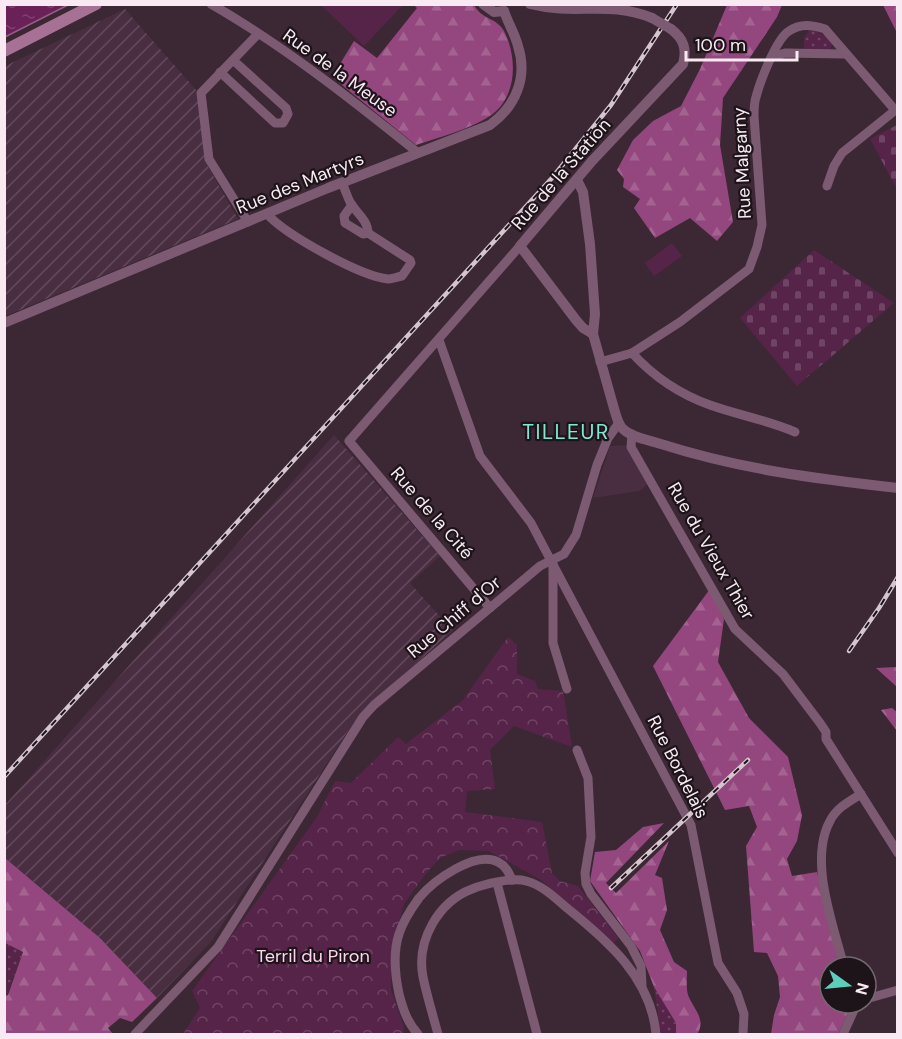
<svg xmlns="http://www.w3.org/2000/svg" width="902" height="1039" viewBox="0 0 902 1039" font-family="'DM Sans',sans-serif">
<defs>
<pattern id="industrial-furrows" width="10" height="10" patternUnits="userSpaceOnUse" patternTransform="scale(1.5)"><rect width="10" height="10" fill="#492d40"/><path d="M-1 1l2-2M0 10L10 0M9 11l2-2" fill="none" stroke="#644b5c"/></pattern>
<pattern id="grass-dots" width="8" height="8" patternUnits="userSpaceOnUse" patternTransform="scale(1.5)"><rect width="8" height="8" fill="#572449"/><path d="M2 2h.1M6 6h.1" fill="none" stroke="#704464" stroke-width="1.8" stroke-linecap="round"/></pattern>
<pattern id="forest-firs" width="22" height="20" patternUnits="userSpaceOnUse" patternTransform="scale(1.5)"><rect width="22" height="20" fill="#94477e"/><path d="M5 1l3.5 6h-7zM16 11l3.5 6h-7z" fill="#a46291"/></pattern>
<pattern id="cemetery-stones" width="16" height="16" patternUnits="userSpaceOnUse" patternTransform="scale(1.5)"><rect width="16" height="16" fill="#572449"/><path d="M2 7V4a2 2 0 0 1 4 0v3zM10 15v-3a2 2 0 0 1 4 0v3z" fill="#704464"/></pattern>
<pattern id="park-crowns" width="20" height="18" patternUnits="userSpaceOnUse" patternTransform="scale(1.5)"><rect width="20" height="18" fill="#572449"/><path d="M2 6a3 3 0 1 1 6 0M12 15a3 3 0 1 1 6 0" fill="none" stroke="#704464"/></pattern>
<pattern id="water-ripples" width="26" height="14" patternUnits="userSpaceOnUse" patternTransform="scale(1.5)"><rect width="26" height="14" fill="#6a2157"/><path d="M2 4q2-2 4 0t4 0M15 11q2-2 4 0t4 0" fill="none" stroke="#804170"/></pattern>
</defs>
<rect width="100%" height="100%" fill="#3c2735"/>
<!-- built -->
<path fill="#492d40" d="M626,445L648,484L640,491L593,498L610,446Z"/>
<!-- industrial -->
<g fill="url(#industrial-furrows)">
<path d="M125,9L197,91L206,163L238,219L5,316V66Z"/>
<path d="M334,435L440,556L410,583L453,631L369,704L346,734L211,942L157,998L100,938L5,858V805Z"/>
</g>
<!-- grass -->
<g fill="url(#grass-dots)">
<path d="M810,29C819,32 827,35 832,43L831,48L828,50L804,49V38Z"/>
<path d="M4,943L23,952L7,995L5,996Z"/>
<path d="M654,987L676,1023V1034H661Z"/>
</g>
<!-- forest -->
<g fill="url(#forest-firs)">
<path d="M414,5H474C482,20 496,17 504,31C518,58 517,98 490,116C468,130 440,137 416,145L332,77L354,41L377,58L417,8Z"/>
<path d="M727,5H782L777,17L723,98L720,145L733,222L717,241L690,218L655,238L634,208L640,199L623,187L624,179L617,170L633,140L653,121L681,106L700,69Z"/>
<path d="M883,5H897V33Z"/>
<path d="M710,589L724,619L718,662L749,718L788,757L802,815L797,841L787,859L792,876L817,872L841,967H830V1003H843L848,1013L838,1034H771L774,1015L780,997L778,976L767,953L754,952L746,846L757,827L749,806L725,810L653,666Z"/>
<path d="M897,667V687L876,668Z"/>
<path d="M892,708L897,712V731L881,710Z"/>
<path d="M664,823L606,883L616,893L669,841L655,875L662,878L667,910L660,930L674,962L687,971C687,978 686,988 688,995C693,1008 707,1020 697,1034H676V1023L654,987L640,951L590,881L595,852L616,850L643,827Z"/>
<path d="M5,858L100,938L157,998L132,1022L120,1018L108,1028L113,1034H5V996L8,995L23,952L5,943Z"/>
</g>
<!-- cemetery -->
<g fill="url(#cemetery-stones)">
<path d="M897,125V189L870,139Z"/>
<path d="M814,250L894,303L797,386L740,318Z"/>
</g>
<!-- park -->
<path fill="url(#park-crowns)" d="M508,637L517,645V674L535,681L538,689L563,691L572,747L514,726L490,750L495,789L467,791L465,812L542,822L552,873L560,881L578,886L618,938L614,943L541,880L489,851L459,850L440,858L427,872L404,904L391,951V990L404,1027L403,1034H183L200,1008L192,991L317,817L335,781L351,783L398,737L406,744L463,700Z"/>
<!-- garden -->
<g fill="#572449">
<path d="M321,5H403L364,46Z"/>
<path d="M672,243L682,256L654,276L645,263Z"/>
</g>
<!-- water -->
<path fill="url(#water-ripples)" stroke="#955d86" stroke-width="1.5" d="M5,4H68V5L5,37Z"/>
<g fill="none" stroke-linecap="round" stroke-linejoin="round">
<!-- minor -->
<g stroke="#7c5a71" stroke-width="9">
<path d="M211,4C284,46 351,99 417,152"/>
<path d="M773,57L785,53L845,54"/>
<path d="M220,72L275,123H283L288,114L286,108L233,60"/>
<path d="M827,186L834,166L842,153L898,108"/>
<path d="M352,205L344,216L345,223L363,234L368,233"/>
<path d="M267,214C286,235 360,276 388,279C392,279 397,277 402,276L411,263L410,260L368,233C368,220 356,213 350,202C347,196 345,189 342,183"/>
<path d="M248,222L209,159L201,93L258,34"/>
<path d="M439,340L480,456L531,523L691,825L718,963L737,993L744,1014L743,1034"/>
<path d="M632,353C654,377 679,394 710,405C738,415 767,420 795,432"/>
<path d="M600,362L632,353L680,322L749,269L757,247L762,225L754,116C754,110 754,103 756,97C760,82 776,39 789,31C801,23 812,25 825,29L895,110"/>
<path d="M632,434L631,447L735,629L783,674L820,723L826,732V739L898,853"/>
<path d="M553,564V643L567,689"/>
<path d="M490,608L349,441L520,246"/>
<path d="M577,750L588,778L591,837L585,873L586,884L591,894L631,946L641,966L642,986"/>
<path d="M497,883L537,1034"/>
<path d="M844,967C834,926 808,861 830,821C836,808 850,801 861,794"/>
<path d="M866,999L898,990"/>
<path d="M135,1034L218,947L363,717L374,705L540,566L564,554L576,535L597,465L608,438L619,423"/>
<path d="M418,1034C407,1022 403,1009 399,994C395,975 393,952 399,934C403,921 411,909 419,898C433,881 475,850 498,862C506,866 509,873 512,880"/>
<path d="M438,1034C433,1016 427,996 423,977C416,941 438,902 472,889C484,884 513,877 526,881C542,885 554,897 567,908C608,941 651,978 656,1034"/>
<path d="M843,1034L854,1010"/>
</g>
<!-- tertiary -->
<g stroke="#7c5a71" stroke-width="10">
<path d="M483,4L494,12L504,11"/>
<path d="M530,4C577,16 607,0 652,18"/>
<path d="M577,180L583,192L590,244L595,314L593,334L615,412C617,418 618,424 623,429C632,438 650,440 661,444C739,469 817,479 898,488"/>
<path d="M4,323L328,188L490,125C516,106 528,77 518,46C515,34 508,23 504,11"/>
<path d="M593,334L583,328L576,320L520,246L592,161L683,64C687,49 684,39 671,29"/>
</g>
<!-- secondary -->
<path stroke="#a77196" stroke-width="12" d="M4,51L96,4"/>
<defs>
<g id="rail">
<path d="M849,651L879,608L898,577"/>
<path d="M4,777L552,178L611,105L677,4"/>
<path d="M611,888L748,760"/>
</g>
</defs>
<!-- rail casing -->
<use href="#rail" stroke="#d5c5cf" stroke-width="4.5"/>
<!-- rail -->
<use href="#rail" stroke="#1d141a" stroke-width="2" stroke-dasharray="7" stroke-linecap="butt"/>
<!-- tertiary-bridge -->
<path stroke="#7c5a71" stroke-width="10" d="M652,18L671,29"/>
</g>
<g text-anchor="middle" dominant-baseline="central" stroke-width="4.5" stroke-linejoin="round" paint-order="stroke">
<!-- street labels -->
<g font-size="18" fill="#f8e9f2" stroke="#1d141a">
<text transform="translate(340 73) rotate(36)">Rue de la Meuse</text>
<text transform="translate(742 163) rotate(-93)">Rue Malgarny</text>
<text transform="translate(561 174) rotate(-49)">Rue de la Station</text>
<text transform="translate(300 183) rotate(-22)">Rue des Martyrs</text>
<text transform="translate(432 513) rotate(49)">Rue de la Cité</text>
<text transform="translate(711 551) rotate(60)">Rue du Vieux Thier</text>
<text transform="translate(454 617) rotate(-40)">Rue Chiff d'Or</text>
<text transform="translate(678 767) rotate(63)">Rue Bordelais</text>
</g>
<!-- park labels -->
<g font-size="18" fill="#ffd3ef" stroke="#1d141a">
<text x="313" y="956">Terril du Piron</text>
</g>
<!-- quarter labels -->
<g font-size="21" letter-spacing="1.5" fill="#81e7d4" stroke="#1d141a">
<text x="566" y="432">TILLEUR</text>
</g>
</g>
<!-- border -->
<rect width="902" height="1039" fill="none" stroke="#f8e9f2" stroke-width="12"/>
<!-- north arrow -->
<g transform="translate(848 985) rotate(105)"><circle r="28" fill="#1d141a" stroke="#756970" stroke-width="1.5"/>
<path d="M0-4.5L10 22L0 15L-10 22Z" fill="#5ccebb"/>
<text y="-9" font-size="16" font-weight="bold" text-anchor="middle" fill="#f8e9f2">N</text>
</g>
<!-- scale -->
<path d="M686 51v9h111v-9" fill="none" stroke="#f8e9f2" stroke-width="3"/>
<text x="695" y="51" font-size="18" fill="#f8e9f2" stroke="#1d141a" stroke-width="4.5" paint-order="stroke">100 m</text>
</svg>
